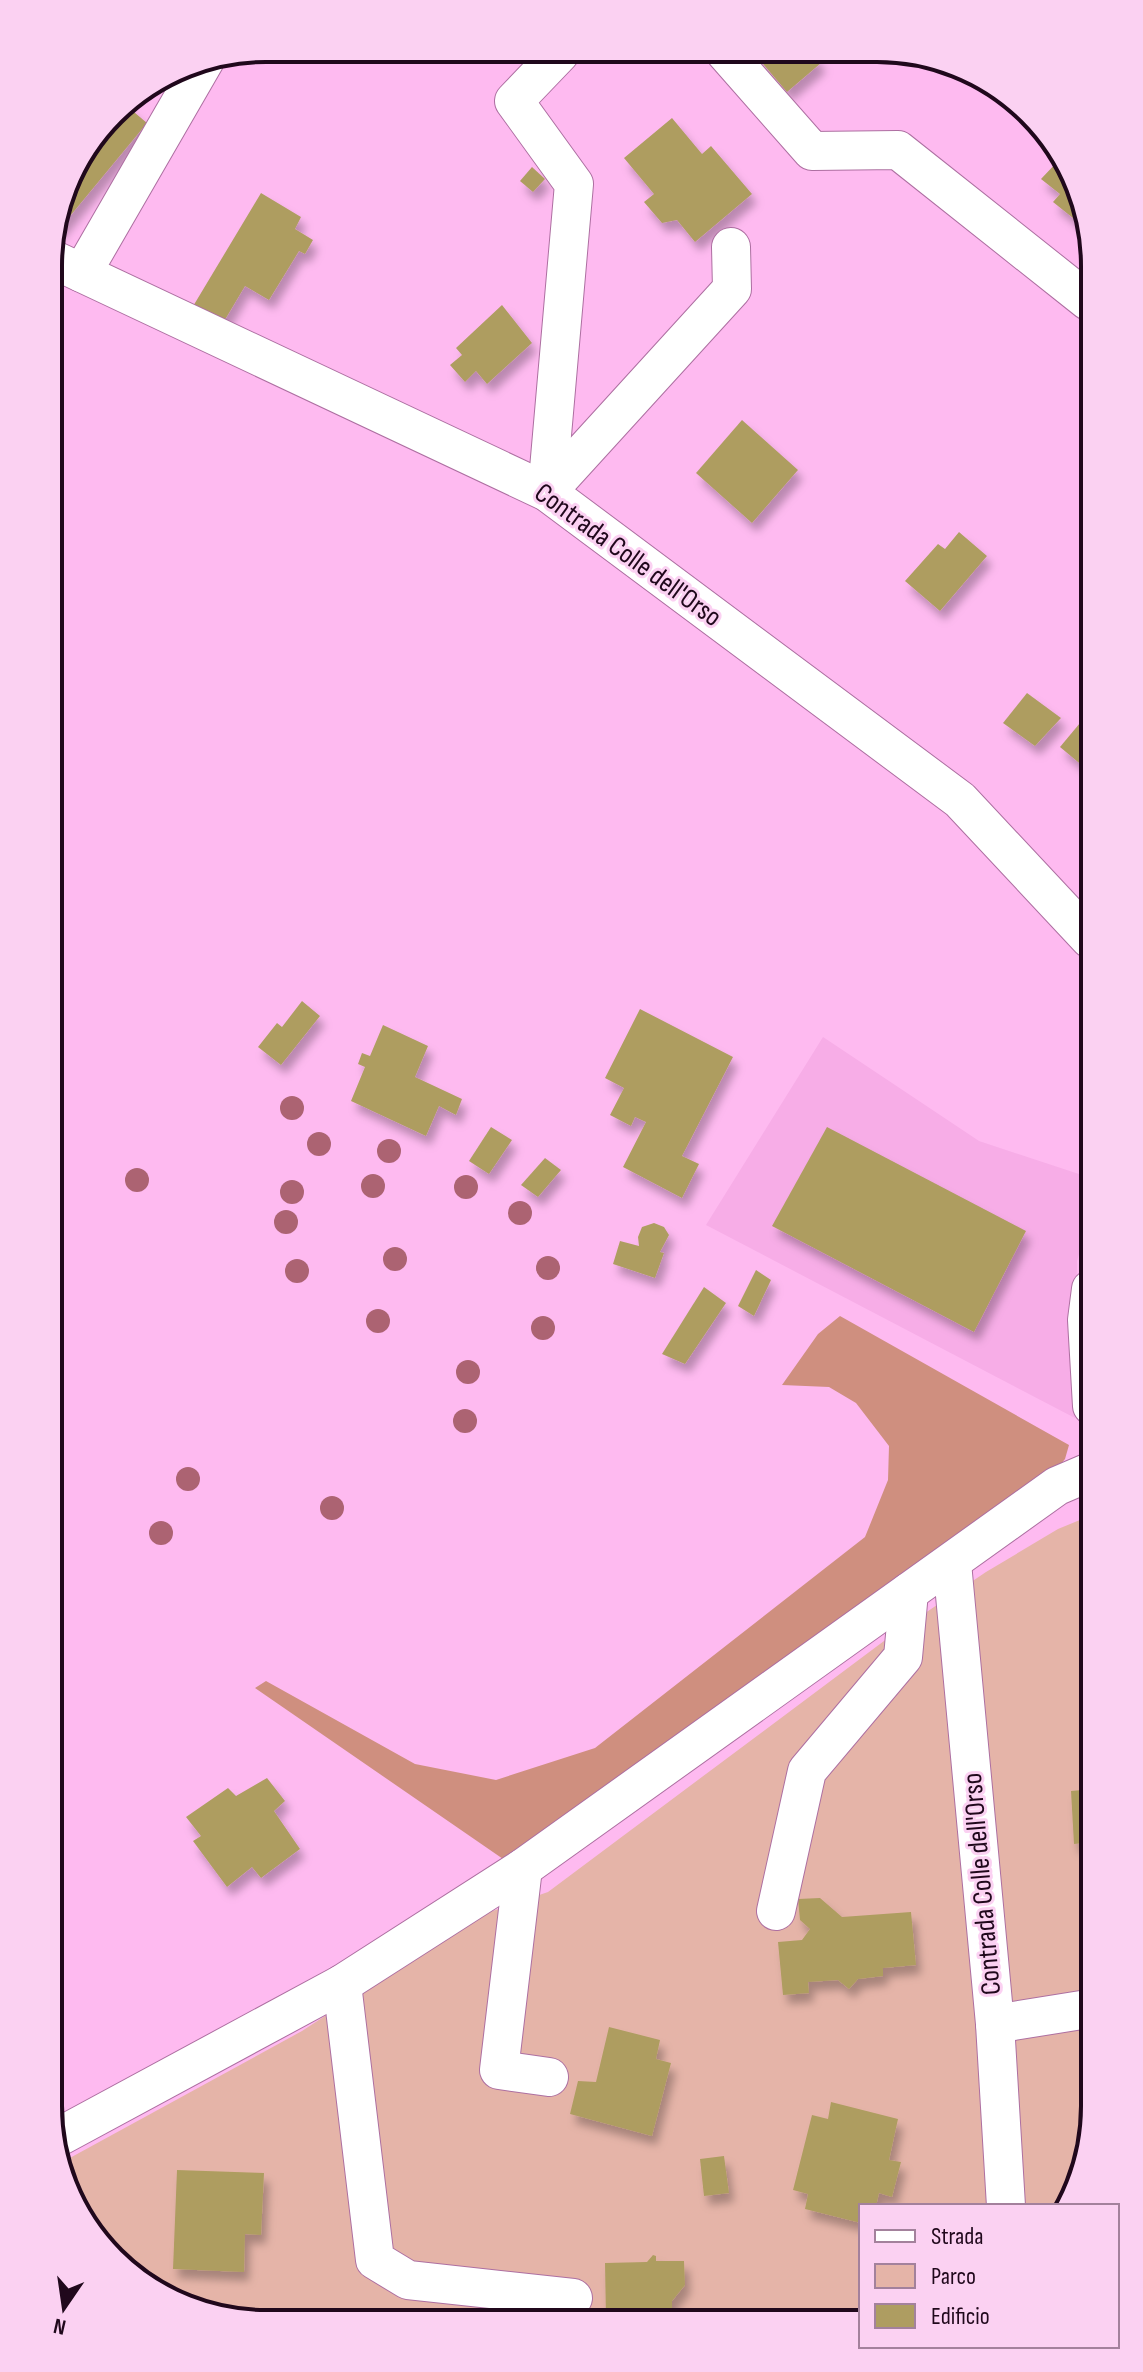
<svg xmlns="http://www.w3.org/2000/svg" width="1143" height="2372" viewBox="0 0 1143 2372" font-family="'Sofia Sans Condensed',sans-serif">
<defs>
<filter id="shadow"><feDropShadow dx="5" dy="9" stdDeviation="4" flood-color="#0004"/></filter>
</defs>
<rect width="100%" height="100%" fill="#febaf0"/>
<!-- built -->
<path fill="#f7ade7" d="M823,1037L979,1141L1091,1178V1212L1077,1261L1075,1418L706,1225Z"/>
<!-- green -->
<path fill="#e5b4a8" d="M1092,1515L1094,2121L1079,2189L1068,2206H861V2317L224,2320L122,2270L57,2165L302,2031L478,1916L548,1892L888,1638L986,1572L1058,1529Z"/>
<!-- forest -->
<path fill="#cf8f7f" d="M840,1316L1069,1445L1065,1459L1053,1474L506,1861L255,1688L266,1681L415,1764L496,1780L595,1748L865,1537L888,1480L889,1446L856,1403L829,1387L782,1385L818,1334Z"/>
<!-- building -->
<g fill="#ae9d61" filter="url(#shadow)">
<path d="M752,51H811L821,63L787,92Z"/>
<path d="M122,102L147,123L56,233L52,229L71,169Z"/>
<path d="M672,118L702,154L711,146L752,194L695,242L677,220L662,223L644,202L654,194L624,158Z"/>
<path d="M1058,161L1087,209V220L1083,226L1053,202L1060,194L1041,179Z"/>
<path d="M532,167L545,179L533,192L520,181Z"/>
<path d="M261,193L301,217L295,229L313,240L305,254L299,251L269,300L245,286L220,328L189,313Z"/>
<path d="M502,305L532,343L487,384L476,371L465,382L450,365L462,355L456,348Z"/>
<path d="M742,420L798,470L752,523L696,473Z"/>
<path d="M959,532L987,556L940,611L905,581L938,544L945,549Z"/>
<path d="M1027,693L1061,718L1035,746L1003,723Z"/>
<path d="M1080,723L1089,732V761L1084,767L1060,747Z"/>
<path d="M302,1001L320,1016L281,1065L258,1047L277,1023L282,1027Z"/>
<path d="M640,1009L733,1057L682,1156L699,1164L682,1198L623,1167L646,1122L635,1117L631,1126L610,1115L624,1088L605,1078Z"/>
<path d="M383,1025L428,1046L415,1077L462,1099L456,1115L439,1106L426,1136L351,1101L365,1067L358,1064L362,1053L370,1056Z"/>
<path d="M491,1127L512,1140L489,1174L469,1161Z"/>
<path d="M827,1127L1026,1231L974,1332L772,1226Z"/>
<path d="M545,1158L561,1170L538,1197L521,1185Z"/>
<path d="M654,1223L664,1227L669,1235L660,1252L664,1253L655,1278L613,1264L620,1241L639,1246L638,1237L642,1227Z"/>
<path d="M756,1270L771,1280L754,1316L738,1306Z"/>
<path d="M704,1287L726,1303L685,1364L662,1354Z"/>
<path d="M267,1778L285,1801L274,1811L300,1849L261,1878L252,1867L227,1887L193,1841L201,1836L186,1817L228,1788L236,1796Z"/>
<path d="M1093,1789V1842L1074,1844L1071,1791Z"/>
<path d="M820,1898L842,1917L911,1912L916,1965L883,1968V1976L858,1979L849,1989L838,1980L808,1982L809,1993L783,1995L778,1942L802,1940L810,1929L800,1920L798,1899Z"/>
<path d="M609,2027L660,2040L656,2059L671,2063L652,2136L570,2114L578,2081L596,2082Z"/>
<path d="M831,2102L898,2119L889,2160L901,2162L892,2197L879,2193L876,2206H861V2223L805,2209L808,2194L793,2190L812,2115L828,2119Z"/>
<path d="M724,2156L729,2193L704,2196L700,2159Z"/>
<path d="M177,2170L264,2173L261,2235L245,2234L244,2272L173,2269Z"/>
<path d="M653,2255L656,2256V2261H684L685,2285L672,2301V2318H606L605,2263L647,2262Z"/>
</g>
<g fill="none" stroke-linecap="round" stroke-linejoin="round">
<defs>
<g id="minor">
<path d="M724,51L812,151L898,150L1088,301"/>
<path d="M560,53L514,101L574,184L547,492L732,289L731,247"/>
<path d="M50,258L547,492L960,800L1090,939"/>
<path d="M82,273L205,60"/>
<path d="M1091,1289L1087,1320L1092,1406"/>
<path d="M952,1563L995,2024L1006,2206"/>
<path d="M523,1868L499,2070L549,2077"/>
<path d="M776,1911L807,1771L903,1657L909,1592"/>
<path d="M342,1984L375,2260L408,2280L573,2298"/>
<path d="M995,2024L1094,2008"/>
<path d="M55,2139L342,1984L523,1868L1057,1486L1092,1471"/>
</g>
</defs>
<!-- minor casing -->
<use href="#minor" stroke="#ad6fa1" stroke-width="40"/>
<!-- minor -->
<use href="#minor" stroke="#fff" stroke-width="38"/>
</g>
<!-- trees -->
<g fill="#ac6372">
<circle cx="292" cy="1108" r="12"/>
<circle cx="319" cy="1144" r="12"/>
<circle cx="389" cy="1151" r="12"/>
<circle cx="137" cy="1180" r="12"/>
<circle cx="373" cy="1186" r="12"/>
<circle cx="466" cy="1187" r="12"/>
<circle cx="292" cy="1192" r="12"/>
<circle cx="520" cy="1213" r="12"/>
<circle cx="286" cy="1222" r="12"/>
<circle cx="395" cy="1259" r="12"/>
<circle cx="548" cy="1268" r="12"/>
<circle cx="297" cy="1271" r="12"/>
<circle cx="378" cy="1321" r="12"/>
<circle cx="543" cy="1328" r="12"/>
<circle cx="468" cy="1372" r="12"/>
<circle cx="465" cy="1421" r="12"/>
<circle cx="188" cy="1479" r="12"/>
<circle cx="332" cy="1508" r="12"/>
<circle cx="161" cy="1533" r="12"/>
</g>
<g text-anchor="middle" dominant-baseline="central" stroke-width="6" stroke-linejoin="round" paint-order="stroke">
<!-- street labels -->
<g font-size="28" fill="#20081c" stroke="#fbd1f2">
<text transform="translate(628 555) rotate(36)">Contrada Colle dell'Orso</text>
<text transform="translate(982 1884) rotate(-95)">Contrada Colle dell'Orso</text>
</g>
</g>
<!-- crop -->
<path d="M0 0H1143V2372H0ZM266 62H877A204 204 0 0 1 1081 266V2106A204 204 0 0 1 877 2310H266A204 204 0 0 1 62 2106V266A204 204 0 0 1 266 62Z" fill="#fbd1f2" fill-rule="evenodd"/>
<path fill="none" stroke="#20081c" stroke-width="4" d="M266 62H877A204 204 0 0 1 1081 266V2106A204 204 0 0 1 877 2310H266A204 204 0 0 1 62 2106V266A204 204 0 0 1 266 62Z"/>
<!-- legend -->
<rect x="859" y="2204" width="260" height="144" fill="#fbd1f2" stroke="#a3819c" stroke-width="2"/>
<rect x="875" y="2230" width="40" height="12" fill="#ffffff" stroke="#a3819c" stroke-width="2"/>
<text x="931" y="2244" font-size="24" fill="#20081c">Strada</text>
<rect x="875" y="2264" width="40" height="24" fill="#e5b4a8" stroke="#a3819c" stroke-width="2"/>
<text x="931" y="2284" font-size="24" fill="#20081c">Parco</text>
<rect x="875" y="2304" width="40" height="24" fill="#ae9d61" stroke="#a3819c" stroke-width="2"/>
<text x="931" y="2324" font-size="24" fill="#20081c">Edificio</text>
<!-- north arrow -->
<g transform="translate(64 2308) rotate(193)" stroke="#fbd1f2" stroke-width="6" paint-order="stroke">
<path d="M0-6L14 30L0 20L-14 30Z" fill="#20081c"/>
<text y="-12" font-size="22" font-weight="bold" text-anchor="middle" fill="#20081c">N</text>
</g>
</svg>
